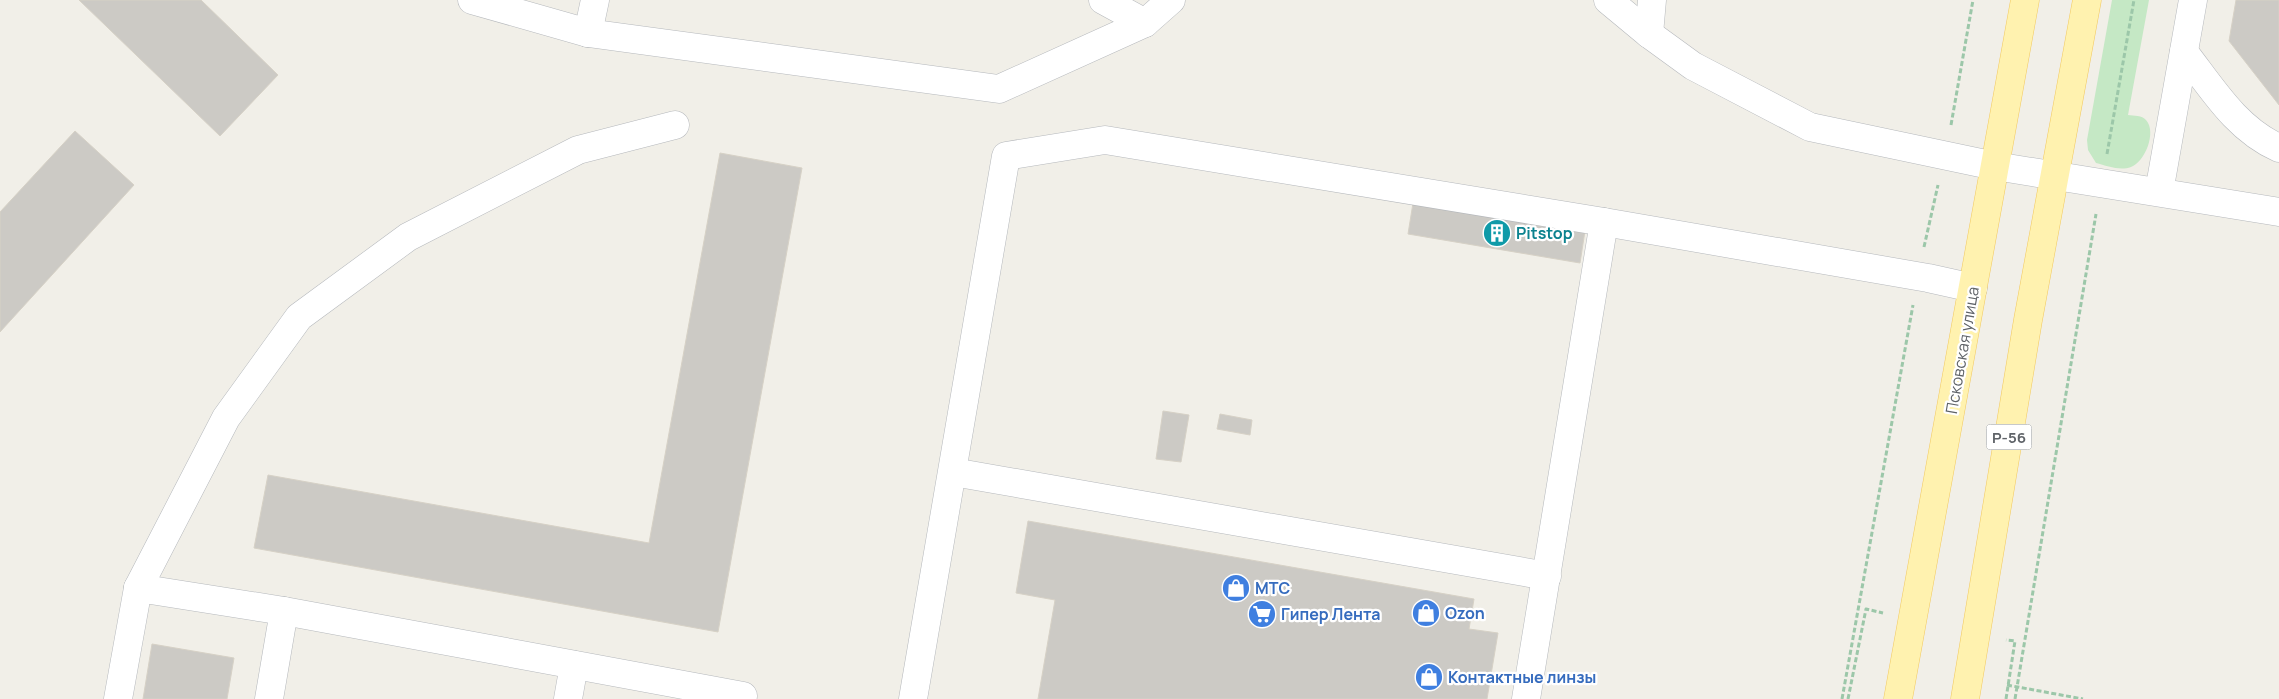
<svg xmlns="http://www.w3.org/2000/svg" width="2279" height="699" viewBox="0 0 2279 699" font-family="Manrope,sans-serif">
<rect width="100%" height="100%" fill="#f1efe8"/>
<!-- green -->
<path fill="#c5e8c5" d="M2112,0H2149L2128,115C2134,116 2142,115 2146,120C2157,132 2145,162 2131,167C2120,171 2107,166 2096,163L2088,150L2087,140Z"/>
<!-- building -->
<g fill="#cccac5" stroke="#d6d1c6">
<path d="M79,0H201L278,75L220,136Z"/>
<path d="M2236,0H2279V105L2229,41Z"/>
<path d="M75,131L134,185L0,332V212Z"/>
<path d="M720,153L802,168L718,632L254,548L268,475L649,543Z"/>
<path d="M1413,203L1585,231L1580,263L1408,234Z"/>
<path d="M1163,411L1189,415L1181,462L1156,459Z"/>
<path d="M1220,414L1252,420L1250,435L1217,429Z"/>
<path d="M1028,521L1474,599L1469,629L1498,633L1487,699H1038L1055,600L1016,593Z"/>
<path d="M152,644L234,658L227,699H143Z"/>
</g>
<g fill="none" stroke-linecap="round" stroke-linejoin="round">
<defs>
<g id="minor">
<path d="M472,0L588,33L999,89L1145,23L1171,0"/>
<path d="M1103,0L1145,23"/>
<path d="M1608,0L1649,34L1693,66L1810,127L1995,166L2279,212"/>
<path d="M588,33L595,0"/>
<path d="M1649,34L1652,0"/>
<path d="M2184,52C2212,88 2236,129 2279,148"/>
<path d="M2159,192L2193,0"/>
<path d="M953,472L1547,576"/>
<path d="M138,588L226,418L299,317L408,237L578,150L675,125"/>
<path d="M118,699L138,588L284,611L743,696L742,699"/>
<path d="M269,699L284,611"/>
<path d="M568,699L574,665"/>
<path d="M913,699L1006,156L1105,140L1604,222L1928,278L1973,288"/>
<path d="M1526,699L1604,222"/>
</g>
<g id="major">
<path d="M1898,699L2025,0"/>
<path d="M1965,699L2028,320L2087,0"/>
</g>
</defs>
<!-- minor casing -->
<use href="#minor" stroke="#b5b8bc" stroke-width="29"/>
<!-- major casing -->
<use href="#major" stroke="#f2c960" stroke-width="29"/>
<!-- path -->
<g stroke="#9cc7a9" stroke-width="3" stroke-dasharray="5 2.5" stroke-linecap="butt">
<path d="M1951,125L1973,0"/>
<path d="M2107,154L2134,0"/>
<path d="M1924,247L1938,185"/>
<path d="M2007,685L2083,699"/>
<path d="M1842,699L1913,305"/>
<path d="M1848,699L1866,609L1883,613"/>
<path d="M2006,699L2015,641L2006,640"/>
<path d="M2015,699L2096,214"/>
</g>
<!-- minor -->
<use href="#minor" stroke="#fff" stroke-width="28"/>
<!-- major -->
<use href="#major" stroke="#fff2af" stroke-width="28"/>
</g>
<!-- icons -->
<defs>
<symbol id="building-disc" viewBox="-11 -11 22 22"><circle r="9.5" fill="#0f9aa8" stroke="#fff"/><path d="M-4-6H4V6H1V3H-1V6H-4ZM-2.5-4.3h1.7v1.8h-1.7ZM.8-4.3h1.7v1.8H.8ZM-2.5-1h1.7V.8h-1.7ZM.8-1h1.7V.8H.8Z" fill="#fff"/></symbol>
<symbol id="shop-disc" viewBox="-11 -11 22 22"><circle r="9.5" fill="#3f7fe0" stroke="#fff"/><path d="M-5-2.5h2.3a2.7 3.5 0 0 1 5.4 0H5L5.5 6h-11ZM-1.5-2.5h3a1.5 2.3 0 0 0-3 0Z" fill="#fff"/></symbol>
<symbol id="supermarket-disc" viewBox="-11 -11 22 22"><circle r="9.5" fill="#3f7fe0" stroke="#fff"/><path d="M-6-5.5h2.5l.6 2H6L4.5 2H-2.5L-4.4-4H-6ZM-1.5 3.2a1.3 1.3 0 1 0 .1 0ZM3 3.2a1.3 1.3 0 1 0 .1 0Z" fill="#fff"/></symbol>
</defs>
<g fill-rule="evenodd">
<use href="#building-disc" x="1481" y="217" width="32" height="32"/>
<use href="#shop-disc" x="1220" y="572" width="32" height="32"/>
<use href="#shop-disc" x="1410" y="597" width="32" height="32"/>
<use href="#supermarket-disc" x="1246" y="598" width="32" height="32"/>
<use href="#shop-disc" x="1413" y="661" width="32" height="32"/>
</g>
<g text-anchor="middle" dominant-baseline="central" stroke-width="4.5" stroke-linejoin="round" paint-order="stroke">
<!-- shield labels -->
<rect fill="#fff" stroke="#8f9295" stroke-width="1" x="1986.5" y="424.5" width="45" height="25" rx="4"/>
<g font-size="15" font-weight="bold" fill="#5f6368">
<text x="2009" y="437">Р-56</text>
</g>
<!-- culture labels -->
<g font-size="16" font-weight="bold" fill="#0d838f" stroke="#fff" text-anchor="start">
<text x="1516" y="233">Pitstop</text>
</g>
<!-- street labels -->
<g font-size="16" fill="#5f6368" stroke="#fff">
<text transform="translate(1962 350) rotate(-80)">Псковская улица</text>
</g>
<!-- shop labels -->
<g font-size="16" font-weight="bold" fill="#366cbe" stroke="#fff" text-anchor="start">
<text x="1255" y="588">МТС</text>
<text x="1445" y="613">Ozon</text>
<text x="1281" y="614">Гипер Лента</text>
<text x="1448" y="677">Контактные линзы</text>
</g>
</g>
</svg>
